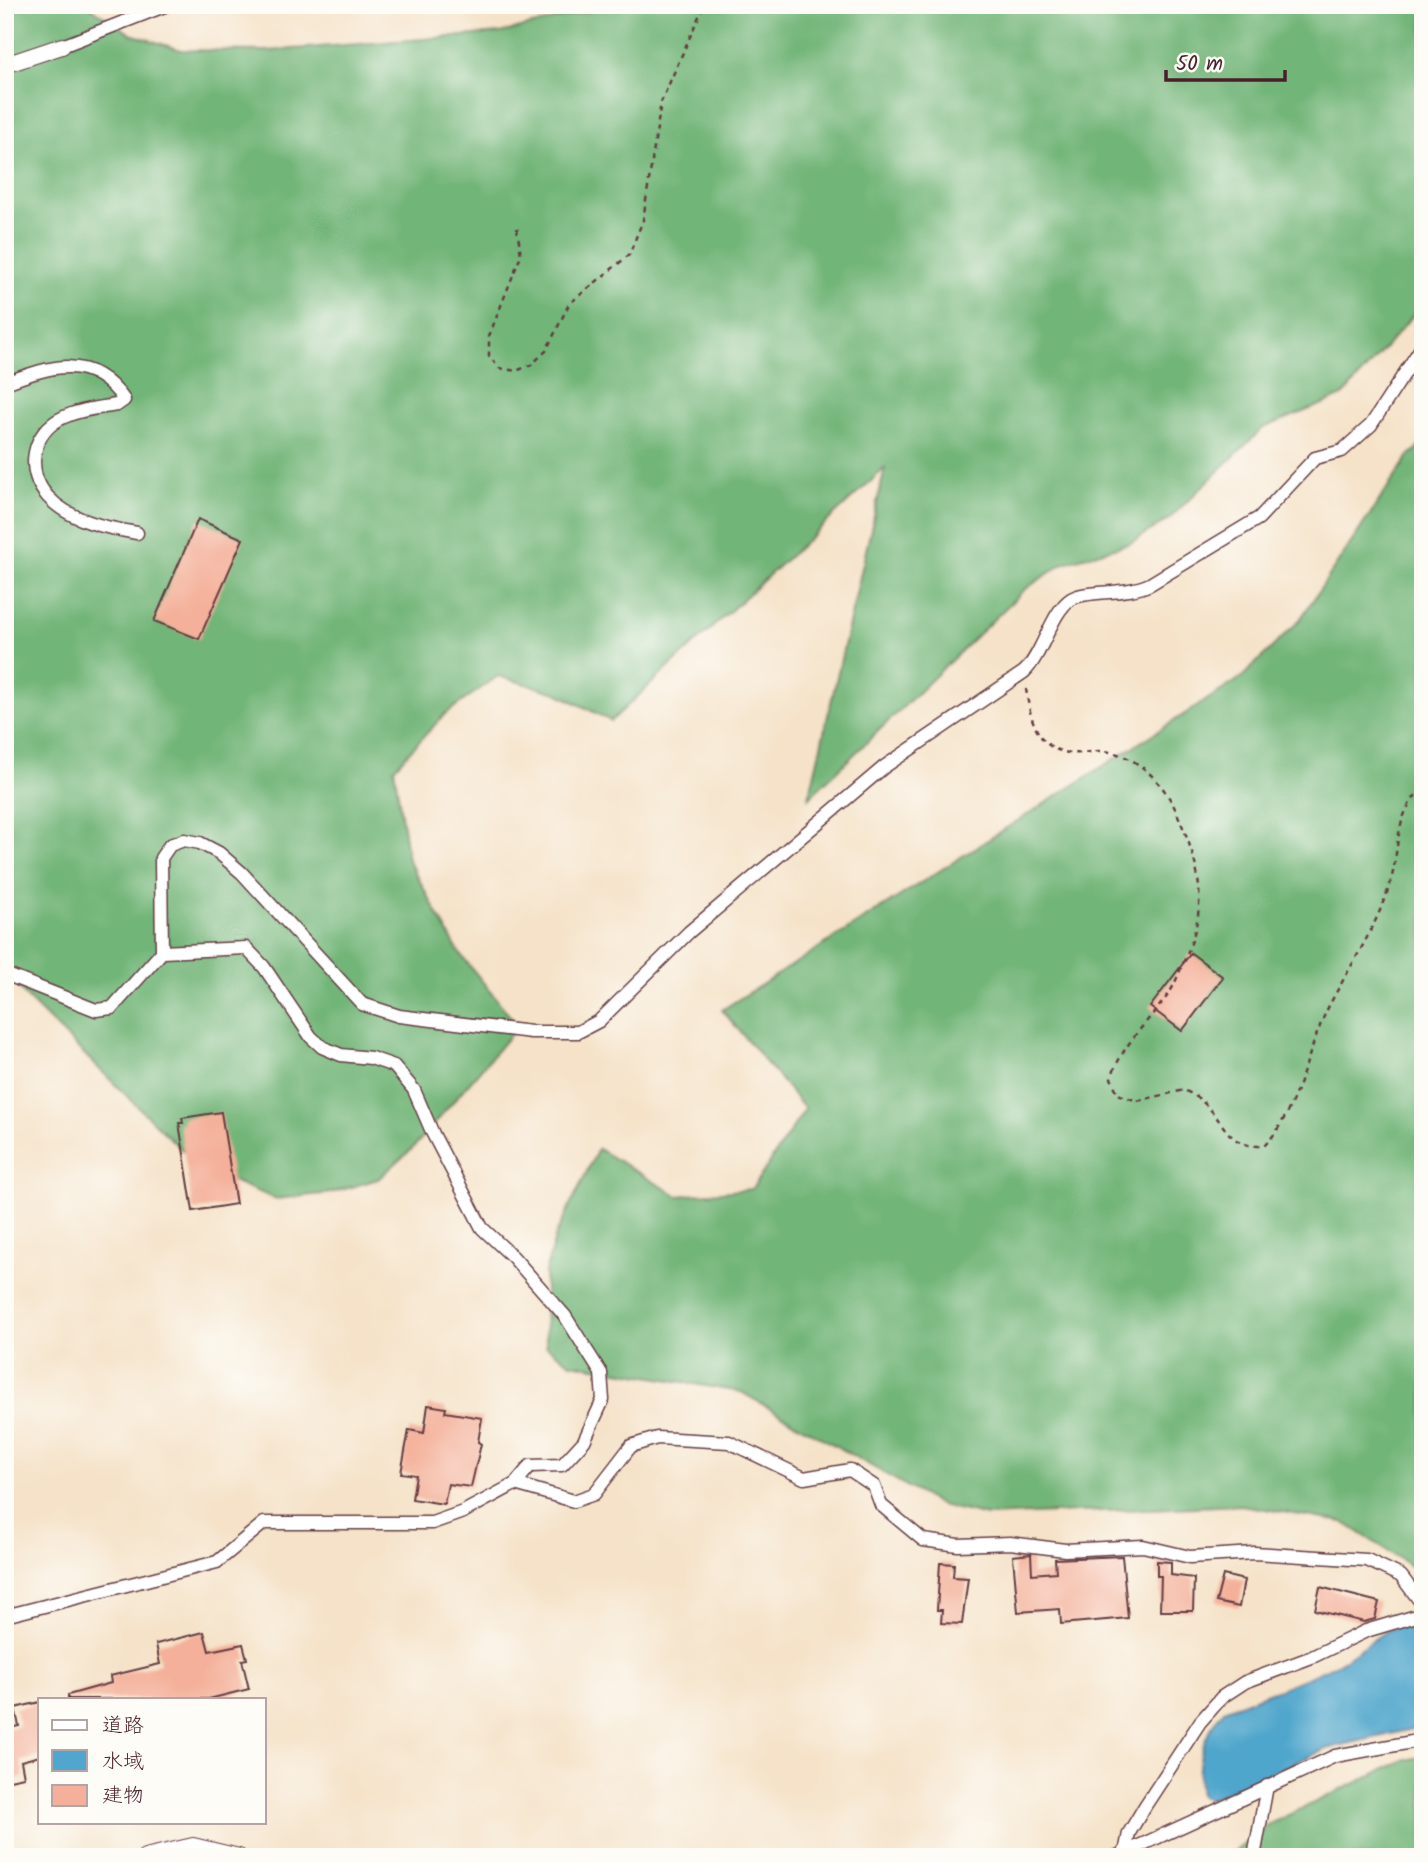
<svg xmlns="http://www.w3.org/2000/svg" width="1428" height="1862" viewBox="0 0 1428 1862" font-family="Kalam,'Klee One',sans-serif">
<rect width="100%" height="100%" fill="#fdfcf7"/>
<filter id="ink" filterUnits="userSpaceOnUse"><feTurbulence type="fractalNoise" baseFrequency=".0143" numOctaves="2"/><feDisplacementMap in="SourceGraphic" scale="14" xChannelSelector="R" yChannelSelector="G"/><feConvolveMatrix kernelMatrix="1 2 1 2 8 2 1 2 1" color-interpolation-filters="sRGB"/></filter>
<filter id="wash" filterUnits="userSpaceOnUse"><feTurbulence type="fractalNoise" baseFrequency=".00686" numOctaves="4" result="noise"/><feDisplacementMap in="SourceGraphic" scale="28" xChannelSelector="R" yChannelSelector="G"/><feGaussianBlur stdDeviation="1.57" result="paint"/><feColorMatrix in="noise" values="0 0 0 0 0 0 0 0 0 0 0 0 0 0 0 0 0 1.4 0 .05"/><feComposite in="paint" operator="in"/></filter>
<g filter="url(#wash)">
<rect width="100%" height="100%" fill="#f5e2c8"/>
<!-- forest -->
<g fill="#72b578" stroke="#5e6a52" stroke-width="2">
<path d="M5,5H87L131,34L181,50L268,51L500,33L614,5H1423V304L1343,396L1263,428L1169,519L1130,543L1064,563L1024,590L809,798L885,468L611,721L557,693L498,676L445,714L394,768L408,860L458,951L518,1026L414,1147L378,1179L331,1193L276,1199L237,1183L181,1149L28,999L5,969Z"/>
<path d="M1423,444V1574L1343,1522L1241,1505L987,1516L940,1505L741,1392L571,1363L546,1346L545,1273L556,1234L598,1149L678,1196L752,1189L805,1109L722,1010L1241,678L1299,621L1409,456Z"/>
<path d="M1423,1756V1857H1228L1269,1824L1402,1761Z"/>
</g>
<!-- water -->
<path fill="#50a6cc" stroke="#4d627c" stroke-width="2" d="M1416,1622L1423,1624V1723L1417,1728L1329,1748L1208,1800L1200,1795C1195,1764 1203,1733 1224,1710C1262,1694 1304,1682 1340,1662C1367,1648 1383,1625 1416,1622Z"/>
<g id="blocks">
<!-- building -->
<g fill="#f4b09a">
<path d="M198,519L243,539L199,639L154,621Z"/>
<path d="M1191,953L1223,977L1182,1031L1150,1007Z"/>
<path d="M221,1112L236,1204L193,1211L179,1123H183L182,1118Z"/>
<path d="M428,1405L446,1408L445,1412L482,1418L478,1442L481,1444L471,1487L448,1484L444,1504L412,1499L416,1475L401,1473L409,1430L424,1433Z"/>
<path d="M1031,1554L1032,1574L1056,1572L1055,1559L1122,1556L1128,1618L1061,1624L1060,1609L1018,1612L1013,1556Z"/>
<path d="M1157,1561L1171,1562V1575L1194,1578L1193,1611H1160L1161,1576H1157Z"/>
<path d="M940,1563L954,1564L953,1577L968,1578L962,1624L941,1623L942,1610H937Z"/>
<path d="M1223,1575L1244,1580L1239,1607L1216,1602Z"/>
<path d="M1320,1587L1379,1602L1375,1619L1364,1622L1315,1610Z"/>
<path d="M204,1632L209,1651L243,1644L247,1659L242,1660L249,1689L209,1699H68V1695L111,1683L110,1676L160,1664L156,1644Z"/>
<path d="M40,1702V1756L21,1761L24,1777L5,1781V1729L19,1726L15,1708Z"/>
</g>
</g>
</g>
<g filter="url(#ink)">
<use href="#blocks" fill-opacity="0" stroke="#643c43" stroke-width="2"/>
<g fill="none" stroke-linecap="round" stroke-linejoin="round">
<defs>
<g id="minor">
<path d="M62,46L167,5"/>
<path d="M5,383C51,366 91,352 124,400L117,405C99,408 81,409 64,417C32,431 24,471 48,497C70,521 107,528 137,533"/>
<path d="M5,974L96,1010L112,1008L162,952L161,858L170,845L184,840L200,843L219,853L242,873L362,1004L399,1016L531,1032H578L599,1021L689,932L884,767L1024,672C1043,654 1051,612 1071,599C1088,589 1125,596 1150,584L1259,518L1315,458L1342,451L1371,425L1423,345"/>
<path d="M515,1484L574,1501L594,1494L631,1446L657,1438L729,1442L804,1478L850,1470L874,1486L881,1505L923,1540L958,1545L1010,1543L1065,1550L1143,1546L1190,1557L1254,1553L1367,1560L1401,1576L1423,1605"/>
<path d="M5,1616L217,1562L264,1523H432L463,1512L515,1484L530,1466L562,1465L584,1441L603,1400L601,1373L565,1316L513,1257L482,1228L433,1134L414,1090L394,1066L371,1058L341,1055L322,1047L311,1037L264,967L246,948L162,952"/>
<path d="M1125,1853L1129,1833L1145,1806L1200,1722L1222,1697L1245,1682L1312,1657L1366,1631L1423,1614"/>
<path d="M1115,1857L1335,1756L1423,1740"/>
<path d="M1254,1857L1267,1786"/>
</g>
<g id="tertiary">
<path d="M5,65L62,46"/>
<path d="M145,1857L193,1846L239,1857"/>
</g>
</defs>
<!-- minor casing -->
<use href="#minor" stroke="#643c43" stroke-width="15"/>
<!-- tertiary casing -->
<use href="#tertiary" stroke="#643c43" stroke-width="18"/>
<!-- path -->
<g stroke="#643c43" stroke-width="2.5" stroke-dasharray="5 5" stroke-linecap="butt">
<path d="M517,228L521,255L489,336V356L499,368L516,371L531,365L546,351L569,304L629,255L643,220L661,102L704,5"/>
<path d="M1026,689C1030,717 1036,749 1070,753C1081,754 1092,751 1102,751C1136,753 1165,784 1177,813C1201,869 1209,904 1184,961C1179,972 1175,985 1168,995C1147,1023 1122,1045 1111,1078L1118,1094L1137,1101L1184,1090C1190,1093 1198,1097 1203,1102C1226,1123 1227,1148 1264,1146C1299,1111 1307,1046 1331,1002C1352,963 1375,929 1389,887C1401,851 1392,816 1423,788"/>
</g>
<!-- minor -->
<use href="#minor" stroke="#fff" stroke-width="12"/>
<!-- tertiary -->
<use href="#tertiary" stroke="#fff" stroke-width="16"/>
</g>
</g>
<!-- margin -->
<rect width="1428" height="1862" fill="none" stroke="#fdfcf7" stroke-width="28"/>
<!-- legend -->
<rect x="38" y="1698" width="228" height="126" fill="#fdfcf7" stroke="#b5a4a5" stroke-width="2"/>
<rect x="52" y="1720" width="35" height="10" fill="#ffffff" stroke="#b5a4a5" stroke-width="2"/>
<text x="102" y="1732" font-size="21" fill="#4a1f2b">道路</text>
<rect x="52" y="1750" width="35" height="21" fill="#50a6cc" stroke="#b5a4a5" stroke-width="2"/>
<text x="102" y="1768" font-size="21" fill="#4a1f2b">水域</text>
<rect x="52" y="1785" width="35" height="21" fill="#f4b09a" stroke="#b5a4a5" stroke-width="2"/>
<text x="102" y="1802" font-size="21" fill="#4a1f2b">建物</text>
<!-- scale -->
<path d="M1166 70v10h119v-10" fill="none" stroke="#4a1f2b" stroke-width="3.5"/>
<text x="1176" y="70" font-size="21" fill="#4a1f2b" stroke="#fdfcf7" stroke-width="5" paint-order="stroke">50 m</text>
</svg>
